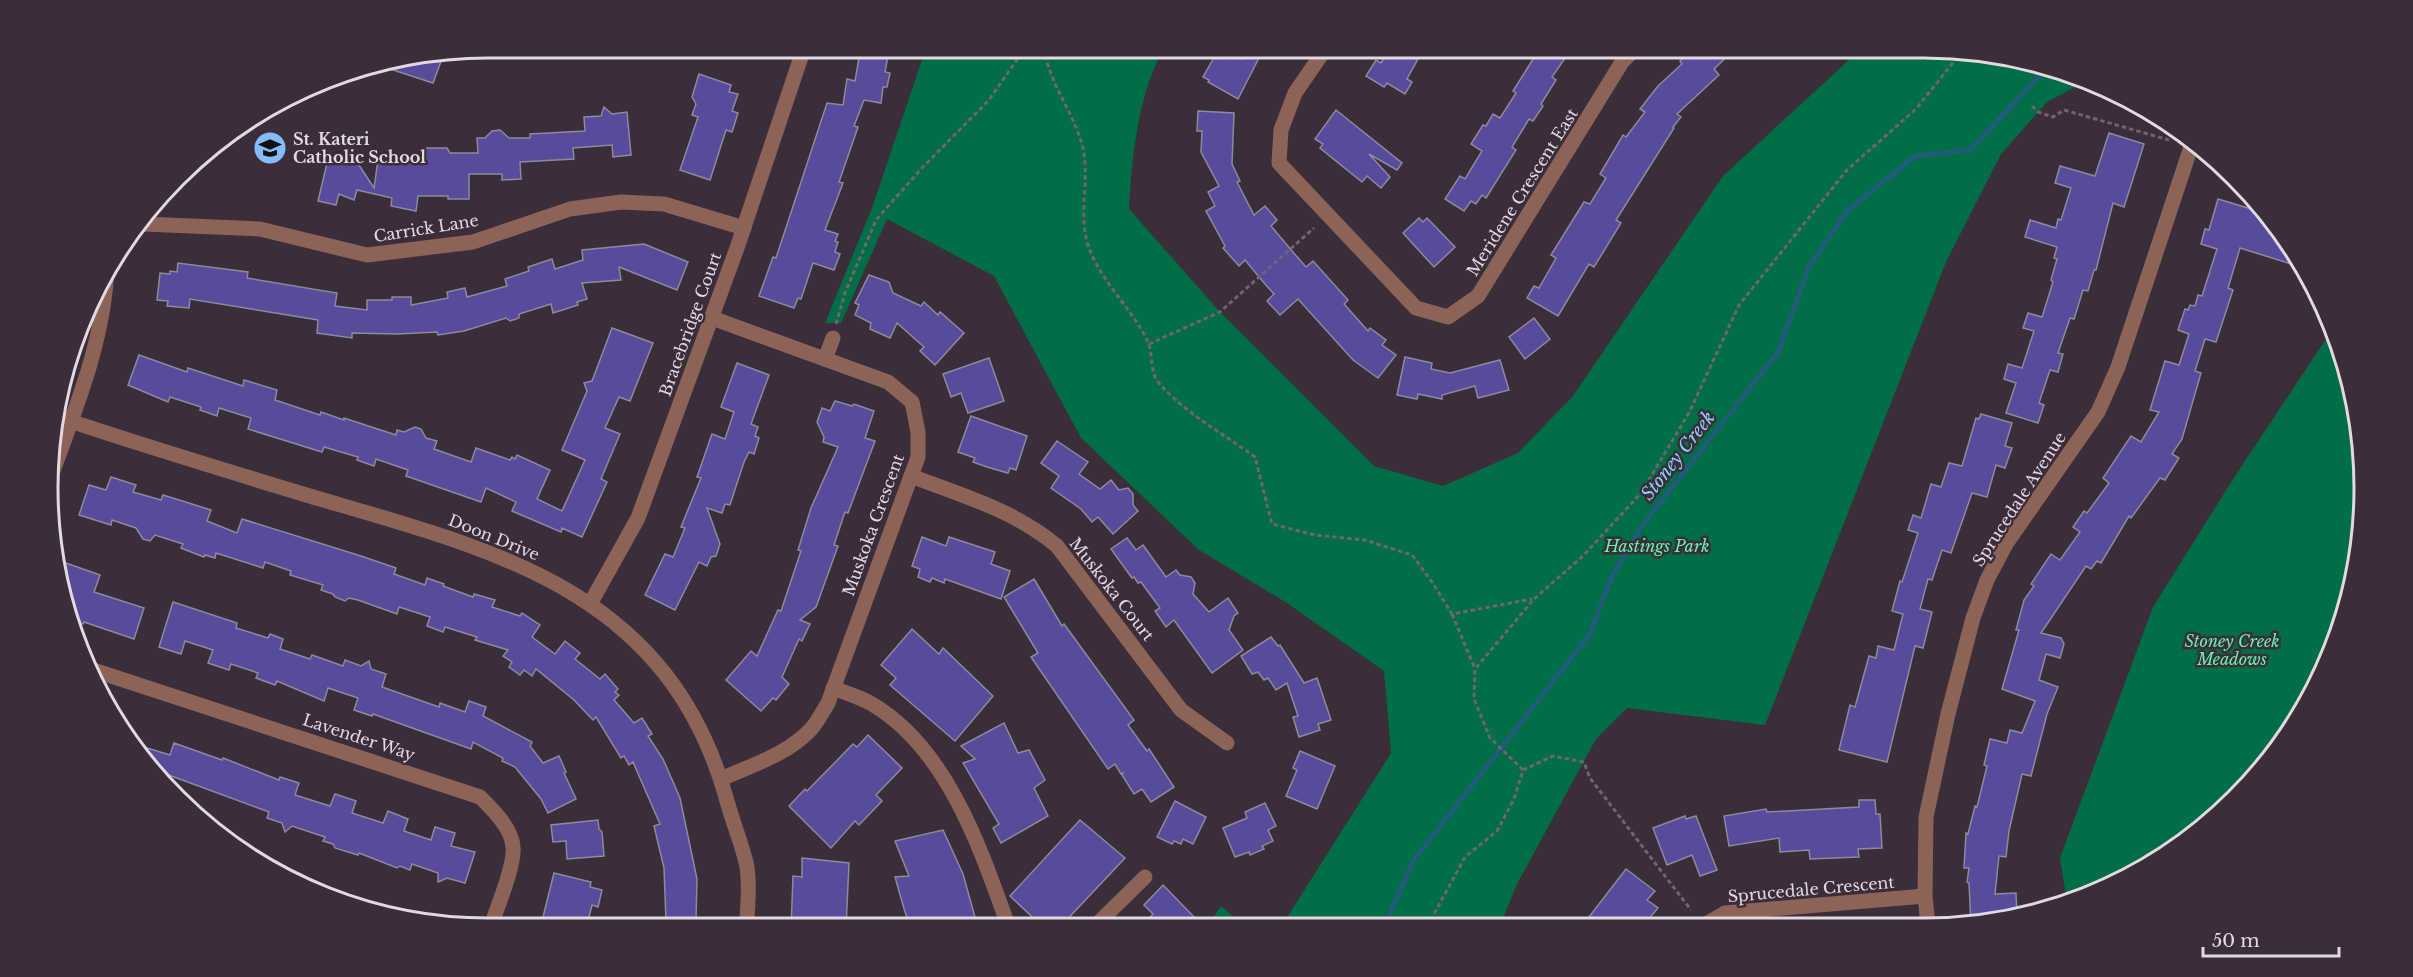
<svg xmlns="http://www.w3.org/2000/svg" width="2413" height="977" viewBox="0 0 2413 977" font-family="'Libre Baskerville',serif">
<rect width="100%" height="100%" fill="#3c2d3a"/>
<!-- green -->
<g fill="#006e46">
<path d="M926,48H1164C1138,94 1132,156 1129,209L1220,312L1374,466L1443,486L1518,453L1573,396L1723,176L1862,48H1924L2066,71L2087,81L2047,102L2001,154L1946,262L1765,725L1627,708L1596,739L1517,884L1500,926L1281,927L1391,753L1384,671L1287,603L1199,550L1081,438L994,276L887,219L841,323H825L872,208Z"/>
<path d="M2328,336L2340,347L2350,374L2364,459L2361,546L2342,630L2291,734L2215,820L2093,895L2067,902L2060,858L2153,607L2235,476Z"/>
<path d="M1221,906L1246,927H1207Z"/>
</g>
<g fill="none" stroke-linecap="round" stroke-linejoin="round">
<!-- stream -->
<path stroke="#225a79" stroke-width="5" d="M1384,927L1413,861L1590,634L1612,576L1641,527L1778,352L1809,267L1847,211L1915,156L1970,150L2047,68"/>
</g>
<!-- building -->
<g fill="#574b9c" stroke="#8b8a9e" stroke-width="1.5">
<path d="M1250,48H1264L1238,99L1208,82L1209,80L1203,77L1215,56L1221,59L1225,51L1241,59Z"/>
<path d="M1390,48H1424L1407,79L1412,82L1405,94L1387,83L1384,87L1366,76L1376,60L1381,63Z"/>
<path d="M1540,48H1572L1552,77L1556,80L1541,104L1543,106L1533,121L1529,119L1512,147L1516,150L1486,198L1482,195L1476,204L1471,201L1464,211L1445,199L1460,176L1465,179L1482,151L1471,144L1483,125L1486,126L1493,114L1500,118L1516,93L1513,91Z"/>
<path d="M1694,48H1736L1714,69L1719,75L1677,114L1681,117L1673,127L1674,128L1616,220L1621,223L1594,267L1589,264L1558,316L1527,298L1534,286L1539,288L1556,258L1551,255L1584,202L1590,204L1606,178L1600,174L1623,135L1626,137L1645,112L1640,109L1658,86L1682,64L1680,61Z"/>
<path d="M860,52L888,56L885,72L890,73L887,87H883L881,103L864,100L854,126L858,127L839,182L843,183L825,230L838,234L835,241L838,242L835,252L840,254L834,270L813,263L801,299L798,298L794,308L759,296L773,257L776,258L827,103L843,105L847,79L855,81Z"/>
<path d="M443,56L433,83L381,66L427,58Z"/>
<path d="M699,74L731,85L729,92L738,94L732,111L738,113L732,132L726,130L710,180L680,170L698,117L692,115L696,104L692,97Z"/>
<path d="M604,107L612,114L627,112L631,155L613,157L612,145L573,148L574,159L520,162L521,179L502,180V174H469V199H448V196H418L416,211L391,206L392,198L357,190L354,200L339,194L336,205L318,201L328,159L342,162L347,157L355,159L374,188L378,160L389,162V159L426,165V148H447L450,153H478L477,138H485L492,131L500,130L509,138H530V134L585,131L584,117L601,116Z"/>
<path d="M1336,110L1402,163L1397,170L1369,154L1390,177L1381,188L1367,176L1362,182L1320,148L1323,144L1315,139Z"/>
<path d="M1198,111L1234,113L1232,164L1240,181L1237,182L1254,215L1265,206L1277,220L1271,226L1292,251L1306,267L1313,261L1348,300L1344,304L1368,331L1370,328L1386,340L1382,345L1396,355L1378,378L1353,360L1298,299L1280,315L1267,301L1274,294L1265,284L1245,260L1239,266L1223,248L1225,246L1206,211L1215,206L1208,192L1219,186L1201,152L1202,131H1197Z"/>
<path d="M2109,133L2144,144L2124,207L2113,203L2096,270H2094L2088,291L2083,290L2074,319L2070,318L2058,353L2063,354L2058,372L2050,370L2039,403L2044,405L2038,423L2006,413L2016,383L2004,379L2008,364L2022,368L2034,331L2023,328L2028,313L2042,317L2053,282L2051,280L2057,259L2054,258L2057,247L2025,237L2030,220L2056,228L2058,219L2061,220L2071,188L2055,183L2060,166L2095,176Z"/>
<path d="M2218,199L2268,214L2304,268L2240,248L2228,288L2233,290L2216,342L2205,339L2195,371L2201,373L2182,439L2172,454L2179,458L2165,480L2160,478L2131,518L2129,516L2101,563L2097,561L2091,569L2086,566L2041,633L2061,638L2064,644L2060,658L2046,654L2039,680L2058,687L2047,714L2031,776L2022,774L2009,831L2006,857L1999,856L1995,894L2016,893L2017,916L1982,925H1971L1969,883L1967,882L1969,868H1964L1966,833L1968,834L1975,806L1977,807L1987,766L1984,765L1990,739L2007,743L2010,730L2022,733L2035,701L2002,689L2019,630H2016L2024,600L2034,586L2031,584L2051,554L2060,560L2080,532L2073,527L2084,511L2087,513L2109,483L2103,478L2131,436L2141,442L2159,412L2150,410L2165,361L2179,365L2189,334L2178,330L2185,309L2188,310L2190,305L2195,306L2198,295L2202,296L2217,249L2201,244L2205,229L2209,230Z"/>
<path d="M1419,218L1423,222L1427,218L1455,247L1434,267L1403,233Z"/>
<path d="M644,244L688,262L677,290L619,267L621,280L582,283L587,299L577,302L578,305L553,313L551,304L519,314V318L510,321L506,318L464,331L438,335L437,332L397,334L352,333V338L317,333L318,320L190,299L189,308L167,306L168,301L157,300L160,273L170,274V271L177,272L178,263L248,272L247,278L337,293L335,306L367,310V300H392V297H411V305L448,298L447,292L465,288L467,297L507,286L505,279L529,271L528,267L552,259L555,269L583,260L582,250Z"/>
<path d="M869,275L889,282L893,293L921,306L924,302L938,315L940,312L964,333L935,365L920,351L924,347L897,323L890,338L870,329L871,323L855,315L859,305L855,303Z"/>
<path d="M1534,318L1550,339L1525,359L1509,337Z"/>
<path d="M612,328L653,343L630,401L619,397L605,428L620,434L601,479L607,482L582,537L562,528L561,532L512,511L516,502L486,488L481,502L406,476L408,470L376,459L374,466L357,460L358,457L324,447L322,452L248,429L251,418L219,408L217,416L200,410L201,407L170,397L168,402L128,385L139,355L187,372L188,368L243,386L244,380L277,390L275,400L320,415L321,412L344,420V418L396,435L397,430L404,432L415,427L421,429L426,438L437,441L434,449L471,462L476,448L510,460L512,457L515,459L517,455L550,470L537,499L562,511L585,460L562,450L587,391L584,383L592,381Z"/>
<path d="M1405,357L1432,363L1431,369L1450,373L1500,360L1509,390L1478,398L1475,386L1442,395V399L1418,394L1417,399L1397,395Z"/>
<path d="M989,358L1004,401L968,413L961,393L951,397L943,374Z"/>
<path d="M737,363L769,375L751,424L758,427L755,436L759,438L754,454L749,452L744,462L730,505L725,504L722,513L707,508L720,544L716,556L711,557L707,566L699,562L675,610L645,595L665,554L673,557L685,528L681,527L701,478L697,477L712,434L725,439L734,412L721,407Z"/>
<path d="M835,401L852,406L854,404L874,411L865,438L875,441L848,513L845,512L834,545L838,546L816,607L800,620L810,624L802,641L799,639L782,677L789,684L776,700L773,698L761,711L726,680L751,651L757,656L778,610L781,611L801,551L798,550L811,508L838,447L823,442L824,437L817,422L822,408L830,411Z"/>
<path d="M1981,414L2012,423L2005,446L2012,448L2005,468L1996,465L1987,497L1972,493L1951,553L1942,550L1932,580L1928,579L1920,609L1932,612L1923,648L1915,646L1887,762L1839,750L1850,705L1855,707L1869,656L1876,658L1878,646L1894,650L1903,614L1892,611L1900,581L1902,582L1918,533L1908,530L1913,515L1921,518L1931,484L1941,487L1949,463L1962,466L1976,418L1979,419Z"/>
<path d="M971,416L1027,436L1016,470L1010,468L1008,473L987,467L973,462L975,458L958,452Z"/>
<path d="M1057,441L1088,462L1079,474L1100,489L1111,480L1119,490L1128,488L1133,494V505L1138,511L1113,534L1098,517L1092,522L1081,509L1051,488L1059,476L1041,463Z"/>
<path d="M111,477L136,485L133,492L161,500L163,495L211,510L207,521L237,533L242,519L361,556L396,568L394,574L425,585L427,578L444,584L443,586L473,597L474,594L495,600L492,607L520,616L522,613L540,625L532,637L555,654L565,641L580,653L575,659L600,679L605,674L618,689L615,692L619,695L614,700L634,723L642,718L652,734L648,736L663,759L680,798L697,879L696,920L666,921L664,868L654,826L660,824L633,762L629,765L624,756L621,758L596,717L593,720L574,700L536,669L532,676L524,670L520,675L509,667L512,662L503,656L508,650L475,640L477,637L445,627L443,632L427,626L430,617L399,607L397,614L358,600L349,598L345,601L335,597L333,594L321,590L323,585L290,575L291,571L265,562L263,568L216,553L215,558L205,555L204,557L181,548L183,544L155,535L150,541L143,539L136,528L112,520L111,525L79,515L89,485L106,490Z"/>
<path d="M922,537L946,546L949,537L995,552L991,564L1010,571L1001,599L945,579L944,583L932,578L930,582L918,577L920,569L912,566Z"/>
<path d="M1127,538L1136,550L1143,545L1166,577L1176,570L1180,575L1191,577L1195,583L1193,594L1209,612L1228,598L1238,613L1234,616L1229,630L1243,650L1212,673L1174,620L1166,627L1155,611L1160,608L1141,582L1138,583L1134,577L1132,578L1111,549Z"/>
<path d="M63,562L100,575L94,592L144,608L134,639L84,622L83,624L70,620L57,577Z"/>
<path d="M1034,579L1062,626L1064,624L1134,720L1128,725L1147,751L1149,749L1174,787L1151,802L1142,789L1134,794L1122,775L1123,773L1121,774L1115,764L1108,769L1031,657L1038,653L1004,597Z"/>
<path d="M173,602L237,623L236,628L268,638L270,634L283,639L280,649L310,659L312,655L343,666L345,660L361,666L369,661L371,669L386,674L382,687L439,707L440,703L465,712L469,701L486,707L483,716L532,742L530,746L543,763L559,756L566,772L564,773L576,799L548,813L541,799L515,767L502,761L503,758L473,742L471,749L373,714L372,716L354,710L358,698L328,688L324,701L277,681L275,685L256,678L258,673L231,664L229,670L208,663L213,650L185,641L181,654L159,647Z"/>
<path d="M912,629L939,654L943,648L993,696L955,741L890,685L896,678L881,665Z"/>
<path d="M1271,637L1278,646L1280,645L1304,683L1317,678L1331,720L1318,724L1320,730L1299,737L1293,717L1298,716L1287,683L1276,690L1268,678L1264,680L1258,672L1252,674L1241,656Z"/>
<path d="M1004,723L1018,753L1029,750L1045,780L1034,788L1048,816L1001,843L993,828L999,824L963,763L975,759L961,746Z"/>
<path d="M868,735L902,768L876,795L882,801L859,825L855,821L831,848L789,806L805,789L807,791L853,744L857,747Z"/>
<path d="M131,743L170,755L174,743L222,760L223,758L279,780L280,777L299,783L295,795L330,806L335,794L356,801L352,813L383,823L388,811L408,819L404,831L431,840L435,827L455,833L451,846L475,852L465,883L447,878L438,882V873L412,864L410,870L400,866L397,868L359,853L358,855L335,848L333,844L323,841L325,837L292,826L285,832L282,823L267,818L269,812L158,771Z"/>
<path d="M1300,751L1335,766L1317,809L1286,796L1297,770L1293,768Z"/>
<path d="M1859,800H1875L1876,814H1880L1882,848L1858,849L1859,857L1810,859L1809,850L1780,852L1779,838L1729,846L1724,816L1766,809L1767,812L1859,807Z"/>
<path d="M1175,801L1206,817L1193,844L1183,839L1181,844L1174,841L1172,844L1157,837Z"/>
<path d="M1265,803L1276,826L1268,830L1273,841L1262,846L1264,849L1250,855L1249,852L1235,857L1223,828L1247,818L1245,812Z"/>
<path d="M1685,816L1686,819L1696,816L1717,870L1700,876L1692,855L1667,865L1653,828Z"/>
<path d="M598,820L599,829L602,832L604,856L567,859L566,841L553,842L551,825Z"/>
<path d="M1080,820L1125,858L1059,928H1044L1010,896Z"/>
<path d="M943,830L963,874L978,928H911L905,912L895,877L909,876L895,841Z"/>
<path d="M802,858L849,863L846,928H791L793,876L802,877Z"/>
<path d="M1626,869L1655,891L1647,900L1658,908L1643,926H1582Z"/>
<path d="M554,873L591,882L590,887L602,890L598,907L592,905L586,929H540Z"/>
<path d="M1163,885L1194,917L1185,927H1141L1153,914L1144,905Z"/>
</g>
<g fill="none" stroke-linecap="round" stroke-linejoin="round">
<!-- path -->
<g stroke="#71636f" stroke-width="3" stroke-dasharray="4.5 3" stroke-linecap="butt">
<path d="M1044,48C1049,82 1071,109 1081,141C1092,175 1077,211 1088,245C1100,281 1132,308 1148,342C1153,354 1150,372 1158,382C1185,413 1222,433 1255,457L1272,524L1315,535L1365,540L1412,555L1432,582L1452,614L1532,599"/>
<path d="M2032,106L2038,112L2053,117L2064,110L2169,140"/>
<path d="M836,324L845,293L876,220L922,168L989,100L1025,48"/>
<path d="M1149,344L1220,312L1314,228"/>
<path d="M1452,614L1475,669"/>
<path d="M1523,770L1553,756L1584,762L1590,778L1691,910"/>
<path d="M1427,927L1465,857L1497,831L1514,799L1523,770L1490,738L1474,699L1475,669L1534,599L1583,556L1641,493L1690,411L1739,305L1847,170L1916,109L1960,54"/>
</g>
<!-- minor -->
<g stroke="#8d6358" stroke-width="15">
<path d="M1326,48L1295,93L1281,130L1279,163L1416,308L1448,317L1478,296L1622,62L1636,48"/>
<path d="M143,224L260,229L367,255L473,242L570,209L621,202L664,204L744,228"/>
<path d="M712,318L888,382L912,402L918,432V457L828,703C823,711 818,721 812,728C789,754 752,765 721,779"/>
<path d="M825,359L833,338"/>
<path d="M55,416C141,445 227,471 313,497C494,550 665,589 725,794C731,817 740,839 746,862C750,879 748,911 746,928"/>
<path d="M53,471C77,405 104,339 107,268"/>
<path d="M911,476C961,495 1016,511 1057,546L1181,710L1227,743"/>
<path d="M590,604L638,518L737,248L804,48"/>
<path d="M87,668L480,797C492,809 512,828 513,847C515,866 496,910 490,929"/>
<path d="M833,688C846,693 860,697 872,704C948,749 981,850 1009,928"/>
<path d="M1928,925L1925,896L1926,817L1948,714L1973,618L1987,580L2006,544L2098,412L2118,367L2193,141"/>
<path d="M1703,926L1725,913L1925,896"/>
<path d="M1094,927L1145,877"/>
</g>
</g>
<!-- icons -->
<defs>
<symbol id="school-disc" viewBox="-11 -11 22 22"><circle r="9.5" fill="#85bbfb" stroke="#3c2d3a"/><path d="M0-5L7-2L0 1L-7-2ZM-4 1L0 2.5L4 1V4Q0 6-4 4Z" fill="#111"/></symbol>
</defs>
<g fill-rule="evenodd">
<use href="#school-disc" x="251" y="129" width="38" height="38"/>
</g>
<g text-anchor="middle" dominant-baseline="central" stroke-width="5" stroke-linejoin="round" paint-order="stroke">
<!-- poi labels -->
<g font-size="16" font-weight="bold" fill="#e2d9e1" stroke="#3c2d3a" text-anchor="start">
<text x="293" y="139">St. Kateri<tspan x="293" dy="18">Catholic School</tspan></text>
</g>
<!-- street labels -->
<g font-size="16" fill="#e2d9e1" stroke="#3c2d3a">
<text transform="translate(1522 192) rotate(-58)">Meridene Crescent East</text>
<text transform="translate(426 228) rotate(-9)">Carrick Lane</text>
<text transform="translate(690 324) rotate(-70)">Bracebridge Court</text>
<text transform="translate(2019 499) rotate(-57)">Sprucedale Avenue</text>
<text transform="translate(873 525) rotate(-70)">Muskoka Crescent</text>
<text transform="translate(494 537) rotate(22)">Doon Drive</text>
<text transform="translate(1112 589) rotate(52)">Muskoka Court</text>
<text transform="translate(359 737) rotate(18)">Lavender Way</text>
<text transform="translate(1811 889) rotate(-5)">Sprucedale Crescent</text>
</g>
<!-- park labels -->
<g font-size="16" font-style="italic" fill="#66f4af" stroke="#3c2d3a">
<text x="1657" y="546">Hastings Park</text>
<text x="2232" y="641">Stoney Creek<tspan x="2232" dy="18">Meadows</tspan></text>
</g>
<!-- water labels -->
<g font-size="18" font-style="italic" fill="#8ad2fe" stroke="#3c2d3a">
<text transform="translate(1678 456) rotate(-52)">Stoney Creek</text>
</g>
</g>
<!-- crop -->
<path d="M0 0H2413V977H0ZM488 58H1924A430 430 0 0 1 2354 488V488A430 430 0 0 1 1924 918H488A430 430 0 0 1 58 488V488A430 430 0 0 1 488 58Z" fill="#3c2d3a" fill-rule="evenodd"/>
<path fill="none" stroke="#e2d9e1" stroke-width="3" d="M488 58H1924A430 430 0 0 1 2354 488V488A430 430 0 0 1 1924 918H488A430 430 0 0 1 58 488V488A430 430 0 0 1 488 58Z"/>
<!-- scale -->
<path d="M2203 947v9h136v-9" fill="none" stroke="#e2d9e1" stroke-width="3"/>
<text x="2212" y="947" font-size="18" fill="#e2d9e1" stroke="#3c2d3a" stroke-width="4.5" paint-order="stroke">50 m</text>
</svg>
